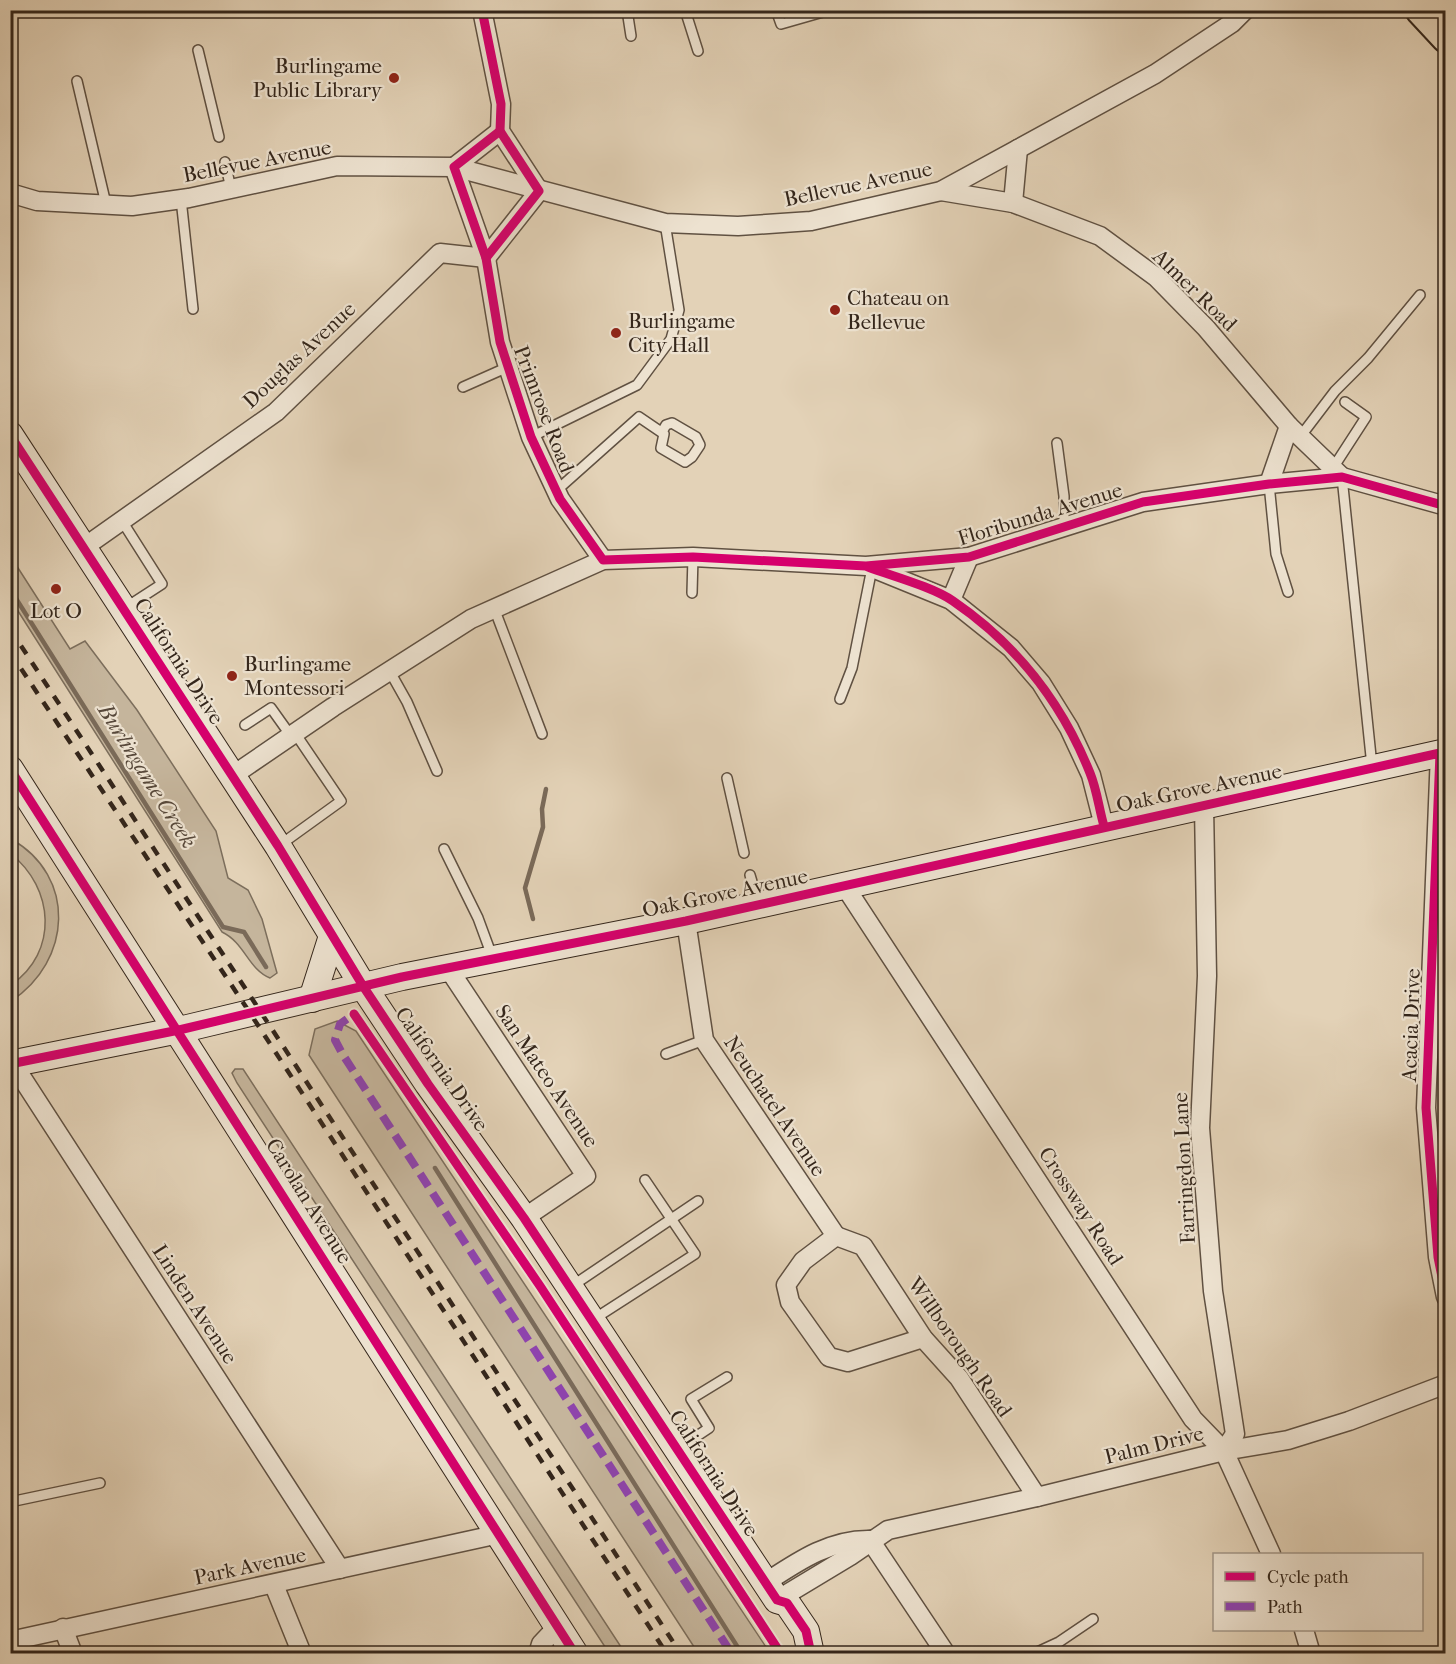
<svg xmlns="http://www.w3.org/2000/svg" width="1456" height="1664" viewBox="0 0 1456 1664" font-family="'IM FELL French Canon',serif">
<rect width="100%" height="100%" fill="#e3d2b7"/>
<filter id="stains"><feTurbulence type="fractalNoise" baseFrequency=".00333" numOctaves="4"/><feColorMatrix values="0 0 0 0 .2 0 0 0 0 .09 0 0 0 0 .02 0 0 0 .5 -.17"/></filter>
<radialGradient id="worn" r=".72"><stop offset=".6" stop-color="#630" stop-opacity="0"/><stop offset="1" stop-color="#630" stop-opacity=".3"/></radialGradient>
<!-- green -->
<g fill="#c5b59c" stroke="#7c6e5c" stroke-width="1.5">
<path d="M11,557L70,649L85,641L137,710L216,831L228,878L248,890L262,919L277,973L270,978C248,969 245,943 222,932L11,600Z"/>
<path d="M11,839C77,876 72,961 11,1001V1007V985C59,952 54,888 11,854Z"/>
<path d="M337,1021L356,1031L770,1653H698L309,1055L315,1029Z"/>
<path d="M235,1069H243L625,1653H609L237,1083L232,1073Z"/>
</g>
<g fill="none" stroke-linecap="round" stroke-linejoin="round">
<!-- stream -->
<g stroke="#7a6a59" stroke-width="4.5">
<path d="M10,589L223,927L244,932L266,967"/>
<path d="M533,919L525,888L543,827L542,809L546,789"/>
<path d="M435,1168L742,1654"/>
</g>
<defs>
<g id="lane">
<path d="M627,10L631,36"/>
<path d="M685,10L698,51"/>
<path d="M776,10L781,24L830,10"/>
<path d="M198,50L219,137"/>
<path d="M77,81L106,204"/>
<path d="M225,162L231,189"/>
<path d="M181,199L193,309"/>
<path d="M463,387L508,367"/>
<path d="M531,437L637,385L671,339L679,310L665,223"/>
<path d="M1300,437L1335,391L1368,358L1420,295"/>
<path d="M1057,443L1064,496V527"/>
<path d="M1333,468L1366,417L1345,402"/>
<path d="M1342,477L1372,766"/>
<path d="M1269,484L1276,554L1288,592"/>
<path d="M556,491L639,417L664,434L661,448L685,462L692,457L700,445L696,437L672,423L666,425L662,432"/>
<path d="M122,521L162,584L125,608"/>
<path d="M692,593L693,557"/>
<path d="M494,608L542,734"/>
<path d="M389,670L407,702L437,771"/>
<path d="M840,699L852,668L872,568"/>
<path d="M245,725L271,708L291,736"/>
<path d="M727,778L744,853"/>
<path d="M280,845L341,801L295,733"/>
<path d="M444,849L478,918L492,956"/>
<path d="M750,875L758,902"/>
<path d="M666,1054L704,1040"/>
<path d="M572,1286L698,1201"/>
<path d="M594,1319L695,1254L645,1180"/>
<path d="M679,1448L709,1428L691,1399L727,1377"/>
<path d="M10,1502L100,1483"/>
<path d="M1033,1654L1059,1642L1093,1619"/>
</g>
<g id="street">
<path d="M482,10L501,104L500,131L539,191L486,258"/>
<path d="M500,131L454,167L486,258L500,342L531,437L560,499L603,560"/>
<path d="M941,191L1013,203L1100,236L1156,277L1206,328L1289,426L1342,477"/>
<path d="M10,193L37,201L132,206L189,198L337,166L454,167L665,223L738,226L811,221L941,191L1155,74L1232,23L1245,10"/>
<path d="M1013,203L1018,149"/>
<path d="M1269,484L1289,426"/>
<path d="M83,548L276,412L440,253L486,258"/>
<path d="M870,567L951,600L1011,648L1041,683L1069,728L1091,775L1104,826"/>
<path d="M951,600L969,557"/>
<path d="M1440,753L1426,1108L1438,1257L1446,1297"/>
<path d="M232,776L333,707L471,619L603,560L693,557L866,566L969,557L1143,502L1269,484L1342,477L1446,506"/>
<path d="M1204,806L1207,976L1200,1128L1213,1291L1235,1434L1224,1451"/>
<path d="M844,885L1193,1419L1224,1451L1271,1554"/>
<path d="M686,921L704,1040L836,1236"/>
<path d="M448,968L586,1176L524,1218"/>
<path d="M13,1064L340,1569"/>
<path d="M836,1236L863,1246L923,1338L959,1378L1037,1497"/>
<path d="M836,1236L803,1261L786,1285L790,1302L829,1357L848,1362L923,1338"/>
<path d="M870,1540L946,1654"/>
<path d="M765,1583C797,1562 830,1539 870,1540"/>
<path d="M274,1585L302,1654"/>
<path d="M777,1600L850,1556L888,1530L1037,1497L1224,1451L1288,1440L1349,1421L1446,1384"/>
<path d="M63,1628L73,1654"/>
<path d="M1304,1630L1311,1654"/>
<path d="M10,1641L499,1534"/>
<path d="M538,1654L541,1644L558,1626"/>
</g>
<g id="secondary">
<path d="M10,435L278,846L363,986L428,1084L524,1218L777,1600L787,1603L806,1631L811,1654"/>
<path d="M10,769L575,1654"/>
<path d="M312,999L332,936"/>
<path d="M10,1064L179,1030L402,977L686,921L1446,752"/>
</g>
<path id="primary" d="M1420,10L1446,38"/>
</defs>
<!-- lane casing -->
<use href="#lane" stroke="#605142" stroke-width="12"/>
<!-- street casing -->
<use href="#street" stroke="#605142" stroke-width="21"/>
<!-- secondary casing -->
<use href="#secondary" stroke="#34261b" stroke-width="28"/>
<!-- primary casing -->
<use href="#primary" stroke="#34261b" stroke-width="32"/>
<!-- lane -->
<use href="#lane" stroke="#ede2d0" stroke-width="9"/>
<!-- street -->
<use href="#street" stroke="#ede2d0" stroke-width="18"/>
<!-- secondary -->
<use href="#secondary" stroke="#ede2d0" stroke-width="26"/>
<!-- primary -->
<use href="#primary" stroke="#e3d2b7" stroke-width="28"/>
<!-- rail -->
<g stroke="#34261b" stroke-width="4.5" stroke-dasharray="10 10" stroke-linecap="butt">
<path d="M10,629L681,1654"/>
<path d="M10,652L250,1013L667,1654"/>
</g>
<!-- quiet -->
<path stroke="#8e44ad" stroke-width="8" stroke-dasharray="15 8" stroke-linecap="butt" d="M347,1019L340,1024L335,1040L343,1055L732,1654"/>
<defs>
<g id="cycleway">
<path d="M482,10L501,104L500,131L539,191L486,258"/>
<path d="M500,131L454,167L486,258L500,342L531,437L560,499L603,560L693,557L866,566L969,557L1143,502L1269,484L1342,477L1446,506"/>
<path d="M10,435L278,846L363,986L428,1084L524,1218L777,1600L787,1603L806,1631L811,1654"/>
<path d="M868,567C892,576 933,587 953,601C1016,644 1062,703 1090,773C1097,790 1099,809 1104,826"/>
<path d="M10,769L575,1654"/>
<path d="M354,1014L540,1286L781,1654"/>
<path d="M10,1064L179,1030L402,977L686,921L1440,753L1426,1108L1438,1257L1446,1297"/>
</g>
</defs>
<!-- cycleway casing -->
<use href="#cycleway" stroke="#ede2d0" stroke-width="13"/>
<!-- cycleway -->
<use href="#cycleway" stroke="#d6006c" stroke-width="9"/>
</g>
<!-- markers -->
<g fill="#8f2418" stroke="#ede2d0" stroke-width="2">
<circle cx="394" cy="78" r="6"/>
<circle cx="835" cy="310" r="6"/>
<circle cx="616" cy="333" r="6"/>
<circle cx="56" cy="589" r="6"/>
<circle cx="232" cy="676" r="6"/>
</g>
<g text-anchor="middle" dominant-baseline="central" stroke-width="4.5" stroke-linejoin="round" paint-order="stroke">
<!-- poi labels -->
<g font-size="21" fill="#34261b" stroke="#ede2d0" text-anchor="start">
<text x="382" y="66" text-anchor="end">Burlingame<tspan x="382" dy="24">Public Library</tspan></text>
<text x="847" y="298">Chateau on<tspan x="847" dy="24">Bellevue</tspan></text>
<text x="628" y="321">Burlingame<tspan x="628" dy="24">City Hall</tspan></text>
<text x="56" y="611" text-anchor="middle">Lot O</text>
<text x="244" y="664">Burlingame<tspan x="244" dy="24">Montessori</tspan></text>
</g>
<!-- street labels -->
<g font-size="21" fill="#34261b" stroke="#ede2d0">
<text transform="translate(257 161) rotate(-11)">Bellevue Avenue</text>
<text transform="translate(858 184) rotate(-12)">Bellevue Avenue</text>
<text transform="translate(1195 290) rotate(44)">Almer Road</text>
<text transform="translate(299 355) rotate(-43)">Douglas Avenue</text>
<text transform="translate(544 409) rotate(69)">Primrose Road</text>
<text transform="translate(1040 514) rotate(-17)">Floribunda Avenue</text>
<text transform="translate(179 661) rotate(57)">California Drive</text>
<text transform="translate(1199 788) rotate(-12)">Oak Grove Avenue</text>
<text transform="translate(725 893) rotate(-12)">Oak Grove Avenue</text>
<text transform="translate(1411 1025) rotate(-88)">Acacia Drive</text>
<text transform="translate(442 1069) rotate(55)">California Drive</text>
<text transform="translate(547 1076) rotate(56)">San Mateo Avenue</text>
<text transform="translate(775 1106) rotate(56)">Neuchatel Avenue</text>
<text transform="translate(1184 1168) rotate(-93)">Farringdon Lane</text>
<text transform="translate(309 1201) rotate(58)">Carolan Avenue</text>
<text transform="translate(1081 1206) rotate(57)">Crossway Road</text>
<text transform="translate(195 1304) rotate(57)">Linden Avenue</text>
<text transform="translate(960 1347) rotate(55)">Willborough Road</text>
<text transform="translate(1154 1445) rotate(-14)">Palm Drive</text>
<text transform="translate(714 1473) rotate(57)">California Drive</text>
<text transform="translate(250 1566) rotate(-12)">Park Avenue</text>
</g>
<!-- water labels -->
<g font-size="22" font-style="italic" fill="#57483a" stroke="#ede2d0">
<text transform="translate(147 776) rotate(58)">Burlingame Creek</text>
</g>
</g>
<!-- margin -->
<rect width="1456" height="1664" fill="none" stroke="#e3d2b7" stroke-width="36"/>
<rect x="12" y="12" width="1432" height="1640" fill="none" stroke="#34261b" stroke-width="3"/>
<rect x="18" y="18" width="1420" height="1628" fill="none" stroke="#34261b" stroke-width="1.5"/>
<!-- legend -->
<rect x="1213" y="1553" width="210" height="78" fill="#ede2d0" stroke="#a39788" stroke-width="1.5"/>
<rect x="1225" y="1572" width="30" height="9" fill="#d6006c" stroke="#a39788" stroke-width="1.5"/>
<text x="1267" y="1583" font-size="18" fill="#34261b">Cycle path</text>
<rect x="1225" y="1602" width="30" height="9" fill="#8e44ad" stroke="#a39788" stroke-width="1.5"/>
<text x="1267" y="1613" font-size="18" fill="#34261b">Path</text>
<rect width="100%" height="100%" filter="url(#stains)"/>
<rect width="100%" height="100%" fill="url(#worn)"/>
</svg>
